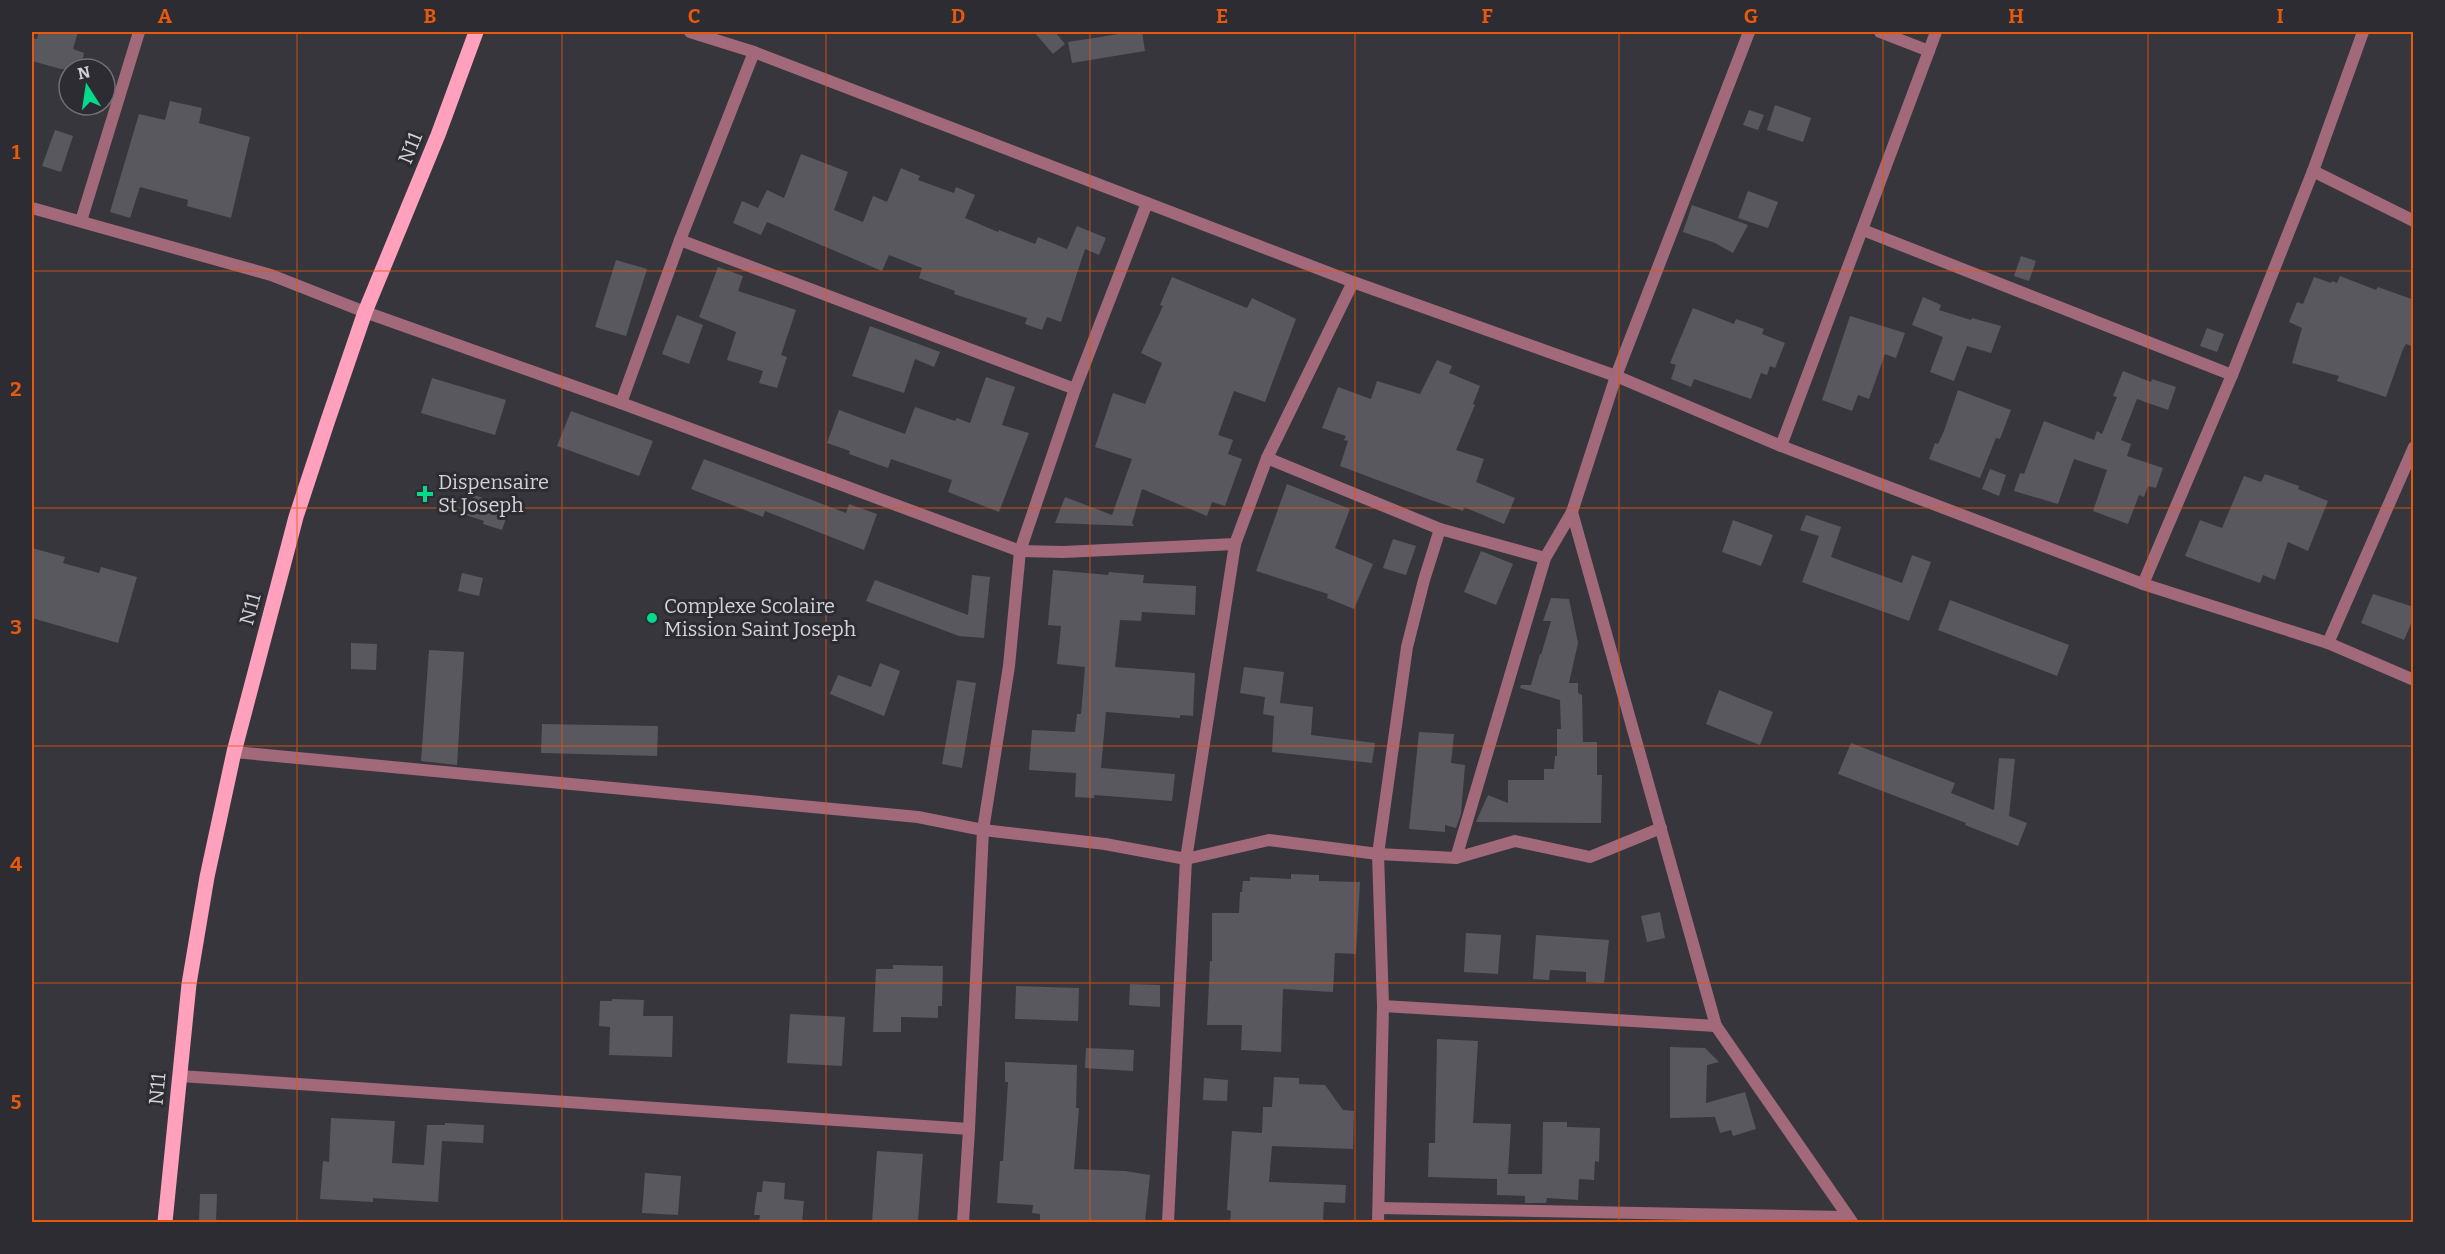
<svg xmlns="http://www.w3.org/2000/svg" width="2445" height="1254" viewBox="0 0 2445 1254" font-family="Bitter,serif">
<rect width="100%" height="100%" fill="#36363c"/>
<!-- building -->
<g fill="#58585e">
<path d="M39,32H78L73,49L84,53L80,69H61L32,61V38L37,39Z"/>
<path d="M1034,32H1055L1065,44L1053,54Z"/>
<path d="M1132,32H1142L1145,51L1072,63L1068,42Z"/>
<path d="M170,101L202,108L199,123L250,137L231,218L187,206L188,200L140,187L130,218L110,212L139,114L165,120Z"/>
<path d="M1775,105L1811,118L1803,142L1767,130Z"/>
<path d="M1749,110L1764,115L1758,130L1743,125Z"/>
<path d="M55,130L73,136L61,172L42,166Z"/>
<path d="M801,154L848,172L834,210L863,222L873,196L887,202L901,168L920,176L918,180L954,193L956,187L975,195L965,218L998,232L999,230L1035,244L1038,237L1067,249L1077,226L1106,238L1099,255L1085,249L1061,322L1047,317L1042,330L1025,324L1027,318L954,294L955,291L919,278L922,268L889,255L882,271L767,222L761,235L733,223L742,201L758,208L767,190L784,198Z"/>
<path d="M1748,191L1778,202L1768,228L1738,218Z"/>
<path d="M1692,205L1748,225L1733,253L1715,243L1683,232Z"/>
<path d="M2021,256L2036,261L2029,281L2014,276Z"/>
<path d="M616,260L647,269L626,336L595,327Z"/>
<path d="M718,267L743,276L738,291L796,310L781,355L787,357L777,388L759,383L763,371L727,360L736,332L699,317Z"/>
<path d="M2340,276L2376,290L2378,287L2414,300V347L2406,344L2403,349L2386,397L2337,381L2339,376L2292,363L2302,328L2289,322L2297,302L2303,304L2314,277L2331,283L2332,281L2337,283Z"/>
<path d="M1172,277L1247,308L1252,298L1296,319L1265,402L1234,391L1218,435L1233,440L1228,454L1242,459L1225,506L1212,502L1207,516L1142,489L1132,523L1134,526L1055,523L1065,497L1112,515L1132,459L1095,447L1113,393L1145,404L1162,363L1141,353L1163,306L1160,305Z"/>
<path d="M1923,297L1941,305L1939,310L1971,320L1972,318L2001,326L1991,353L1967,346L1954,381L1930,372L1943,337L1912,325Z"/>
<path d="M1693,308L1734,324L1736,319L1764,329L1762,334L1785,343L1775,368L1770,366L1767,375L1761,373L1751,399L1694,379L1691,387L1671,379L1676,365L1670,363Z"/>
<path d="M677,315L703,325L689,364L662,354Z"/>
<path d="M1850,316L1905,333L1896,358L1885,354L1869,399L1858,395L1852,411L1822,400Z"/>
<path d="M870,326L940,352L934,367L915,359L904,393L852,376Z"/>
<path d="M2207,328L2224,334L2217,352L2200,346Z"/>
<path d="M1437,360L1452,366L1449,373L1480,386L1473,404L1475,405L1456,450L1484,459L1476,482L1515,498L1504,524L1464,507L1463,511L1428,499L1340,466L1348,441L1344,440L1346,436L1322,428L1338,387L1371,399L1377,381L1420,394Z"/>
<path d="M2123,371L2151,382L2152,379L2176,387L2168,410L2137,399L2121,440L2131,444L2127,456L2163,468L2156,488L2148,486L2144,497L2139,495L2128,524L2093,511L2107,470L2074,459L2058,504L2014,491L2020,473L2024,474L2044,421L2094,440L2097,431L2102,434L2117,397L2113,396Z"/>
<path d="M986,377L1015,387L1002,425L1029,433L999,512L948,492L952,480L891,459L888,468L849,454L850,451L827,443L839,410L905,434L915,407L955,421L957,418L970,423Z"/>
<path d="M432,378L506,400L495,435L421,413Z"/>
<path d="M1958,390L2011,410L2000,439L1996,438L1980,478L1929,459L1935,443L1938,444L1944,431Z"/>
<path d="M571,411L653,441L639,476L557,446Z"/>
<path d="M704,459L846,513L849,504L877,514L864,550L765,511L763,517L691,489Z"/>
<path d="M1990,469L2006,475L1999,496L1982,489Z"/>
<path d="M2265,474L2299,486L2298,489L2328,501L2308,551L2288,542L2275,580L2263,575L2260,583L2185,556L2200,520L2222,528L2244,476L2261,482Z"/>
<path d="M1287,484L1350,509L1335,548L1373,564L1354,609L1327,598L1328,594L1256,571Z"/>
<path d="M474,495L510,507L502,530L483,524L484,521L466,515Z"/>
<path d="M1806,515L1841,527L1831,557L1902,583L1912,555L1931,562L1909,621L1802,582L1819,536L1800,530Z"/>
<path d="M1733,520L1773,535L1761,566L1722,552Z"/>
<path d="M1393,539L1416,546L1406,575L1383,568Z"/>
<path d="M32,548L65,557L63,563L99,573L101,567L137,577L118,643L32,618Z"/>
<path d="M1481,551L1513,564L1496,605L1464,592Z"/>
<path d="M1053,570L1108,575L1109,572L1144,575L1143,583L1196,586L1195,615L1142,612L1141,621L1120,620L1115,667L1195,673L1193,716L1180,715V718L1106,712L1101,768L1175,774L1172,801L1094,795V798L1075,797L1076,773L1029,770L1032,730L1075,732L1077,714H1081L1085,667L1057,664L1061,626L1048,625Z"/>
<path d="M462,573L483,578L479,596L458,591Z"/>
<path d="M972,575L990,577L984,638L959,636L866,601L875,580L968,615Z"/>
<path d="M2373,594L2414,607V617L2404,640L2361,623Z"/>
<path d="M1551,598L1569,599L1578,643L1569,683H1578V693L1582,695L1583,742H1597V775H1602L1601,823L1476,822L1488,795L1508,803V780H1544V769H1554L1555,756H1557V729H1561L1560,700L1520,688L1521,685H1531L1540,654L1541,655L1551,621H1543Z"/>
<path d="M1950,600L2069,645L2057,676L1938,630Z"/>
<path d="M351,643L377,644L376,670L351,669Z"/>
<path d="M429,650L464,652L457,765L421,761Z"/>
<path d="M880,663L900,671L884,716L830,694L838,675L871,687Z"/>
<path d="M1244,667L1284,672L1280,703L1313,707L1311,735L1375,743L1372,763L1272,752L1274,716L1263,714L1265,697L1240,693Z"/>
<path d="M957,680L976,683L962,768L942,764Z"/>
<path d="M1719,690L1773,712L1760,745L1706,724Z"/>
<path d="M542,724L658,726L657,756L541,753Z"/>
<path d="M1419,732L1454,734L1451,763L1465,765L1461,814L1456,828L1445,825V832L1409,829Z"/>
<path d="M1851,743L1955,783L1951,793L1994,810L1999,758L2015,759L2009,816L2027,823L2018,846L1965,825L1966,823L1838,774Z"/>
<path d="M1291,874L1319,875V881L1360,882L1356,954L1335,953L1333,992L1283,989L1281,1052L1241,1050L1242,1025H1207L1210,961H1212V913H1239L1240,892H1242L1243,881H1250V877L1291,879Z"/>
<path d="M1660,912L1665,938L1647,942L1641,916Z"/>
<path d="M1466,933L1501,935L1498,974L1464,972Z"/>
<path d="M1536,935L1609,940L1604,983L1586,982V972L1550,970L1549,980L1533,979Z"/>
<path d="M893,965L943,966L942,1006H938V1018L901,1017V1032H873L876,969H893Z"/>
<path d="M1130,984L1160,985V1007L1129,1005Z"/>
<path d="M1016,986L1079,988L1078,1021L1015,1019Z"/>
<path d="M612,999L644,1000L643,1016H673L672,1057L609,1055L610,1027L599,1026L600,1001H612Z"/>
<path d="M790,1014L845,1017L842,1066L787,1063Z"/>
<path d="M1437,1039L1478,1041L1473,1123L1511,1124L1508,1174H1542L1543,1122H1567V1127L1600,1128L1599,1162L1595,1161L1594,1180L1579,1179L1578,1200L1547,1198L1546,1203H1525V1196L1497,1195V1179L1428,1177L1429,1143H1435Z"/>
<path d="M1670,1047L1705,1048L1719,1062L1707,1065L1706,1103L1745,1092L1756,1129L1733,1136L1731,1130L1720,1133L1715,1117L1670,1118Z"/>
<path d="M1086,1048L1134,1050L1133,1071L1085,1068Z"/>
<path d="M1005,1062L1077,1065L1076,1108H1079L1074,1169L1125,1171L1150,1175L1145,1222H1040V1214L1032,1213L1033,1205L997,1203L1000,1161H1003L1008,1082H1005Z"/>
<path d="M1274,1077L1299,1078V1084L1325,1085L1343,1110L1354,1111L1353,1149L1272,1146L1269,1182L1346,1185L1345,1203L1324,1202L1323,1222H1230L1231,1211L1227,1210L1232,1131L1262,1133L1263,1107H1272Z"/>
<path d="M1204,1078L1228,1080L1227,1101L1203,1100Z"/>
<path d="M331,1118L395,1121L392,1163L424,1165L427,1125H445V1123L484,1125L483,1143L442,1141L438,1202L373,1198V1202L320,1199L323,1161L329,1162Z"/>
<path d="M877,1151L923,1154L918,1222H872Z"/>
<path d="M645,1173L681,1176L678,1215L642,1213Z"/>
<path d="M763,1181L785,1183L784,1199L804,1201L802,1222H759L760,1215H754L757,1192H762Z"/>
<path d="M200,1194H217L216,1222H199Z"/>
</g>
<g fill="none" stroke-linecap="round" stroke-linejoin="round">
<!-- minor -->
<g stroke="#a2697a" stroke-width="12">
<path d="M690,32L754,52L1353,282L1616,376L1781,446L2143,584L2328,643L2414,680"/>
<path d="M1880,32L1929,51"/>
<path d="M2313,171L2414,221"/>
<path d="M32,208L271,275L365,312L621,403L1020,551L1063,552L1235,544L1267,458L1353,282"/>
<path d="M81,221L139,32"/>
<path d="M1863,230L2232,375"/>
<path d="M680,240L1075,389L1020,551L1009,666L983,830L969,1129L963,1222"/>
<path d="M1075,389L1147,203"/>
<path d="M621,403L680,240L754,52"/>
<path d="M1781,446L1936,32"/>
<path d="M1267,458L1440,529L1545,558"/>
<path d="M1572,512L1716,1026L1852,1222"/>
<path d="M2143,584L2232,375L2313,171L2363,32"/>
<path d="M2328,643L2414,447"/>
<path d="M234,752L918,817L983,830L1105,844L1186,859L1269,840L1378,854L1456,858L1515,841L1590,857L1661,828"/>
<path d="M1456,858L1545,558L1572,512L1616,376L1749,32"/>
<path d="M1383,1006L1716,1026"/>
<path d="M180,1076L969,1129"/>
<path d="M1379,1208L1846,1217"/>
<path d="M1168,1222L1186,859L1235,544"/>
<path d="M1378,1222L1383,1006L1378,854L1407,647L1424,580L1440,529"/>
</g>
<!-- primary -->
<path stroke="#ffa0bd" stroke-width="15" d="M165,1222L189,984L207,877L234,752L296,517L327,423L365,312L438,135L476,32"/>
</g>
<!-- grid -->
<path fill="none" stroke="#e8590c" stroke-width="1.5" stroke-opacity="0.55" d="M297,32V1222M562,32V1222M826,32V1222M1090,32V1222M1355,32V1222M1619,32V1222M1883,32V1222M2148,32V1222M32,271H2414M32,508H2414M32,746H2414M32,983H2414"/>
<!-- markers -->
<g fill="#05d98b" stroke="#2c2c32" stroke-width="2">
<path d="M422 485h6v6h6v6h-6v6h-6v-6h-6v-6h6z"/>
<circle cx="652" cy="618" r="6"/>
</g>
<g text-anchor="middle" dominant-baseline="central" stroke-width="6" stroke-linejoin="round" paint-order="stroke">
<!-- street labels -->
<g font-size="20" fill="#d3d3d7" stroke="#2c2c32">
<text transform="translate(410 148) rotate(-68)">N11</text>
<text transform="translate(250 609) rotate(-75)">N11</text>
<text transform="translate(157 1089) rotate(-85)">N11</text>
</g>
<!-- poi labels -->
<g font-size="20" fill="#d3d3d7" stroke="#2c2c32" text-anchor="start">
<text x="438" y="482">Dispensaire<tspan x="438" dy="23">St Joseph</tspan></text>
<text x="664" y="606">Complexe Scolaire<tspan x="664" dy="23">Mission Saint Joseph</tspan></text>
</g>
</g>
<!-- border -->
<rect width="2445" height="1254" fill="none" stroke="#2c2c32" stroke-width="66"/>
<!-- north arrow -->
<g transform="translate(87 87) rotate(348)"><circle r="28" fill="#2c2c32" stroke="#6f6f74" stroke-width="1.5"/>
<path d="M0-4.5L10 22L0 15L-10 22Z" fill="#05d98b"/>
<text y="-9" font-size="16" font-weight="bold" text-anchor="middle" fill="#d3d3d7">N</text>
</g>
<rect x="33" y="33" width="2379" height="1188" fill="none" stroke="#e8590c" stroke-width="2"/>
<g font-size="20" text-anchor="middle" font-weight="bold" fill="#e8590c">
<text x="165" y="23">A</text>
<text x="430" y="23">B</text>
<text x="694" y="23">C</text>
<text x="958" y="23">D</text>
<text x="1222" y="23">E</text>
<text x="1487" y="23">F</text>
<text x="1751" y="23">G</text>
<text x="2016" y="23">H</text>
<text x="2280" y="23">I</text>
<text x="16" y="159">1</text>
<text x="16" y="396">2</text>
<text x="16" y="634">3</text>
<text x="16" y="871">4</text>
<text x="16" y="1109">5</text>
</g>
</svg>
